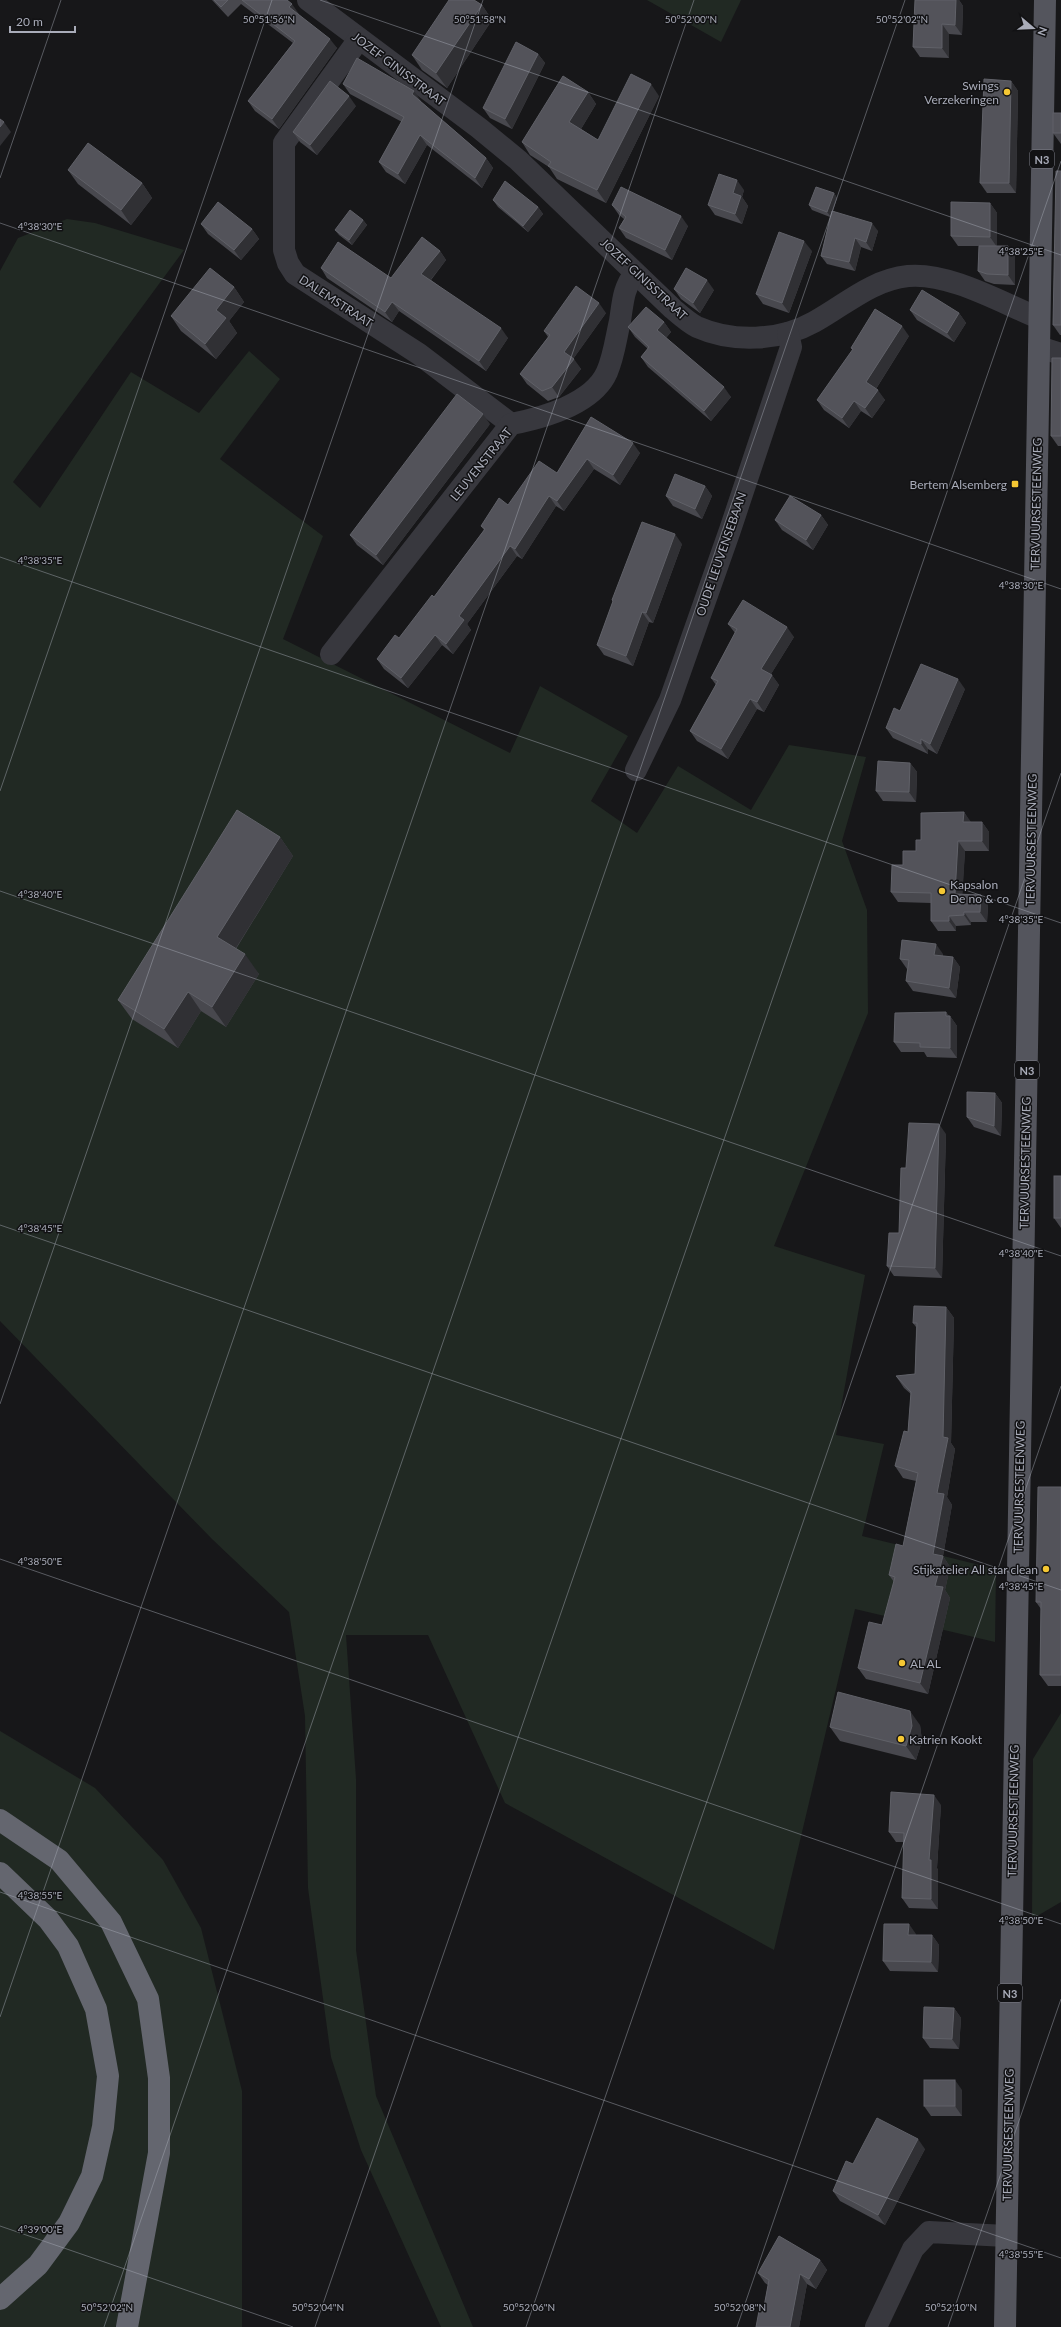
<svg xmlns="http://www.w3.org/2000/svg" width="1061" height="2327" viewBox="0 0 1061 2327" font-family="Lato,sans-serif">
<rect width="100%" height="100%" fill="#171719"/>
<!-- green -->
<g fill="#212923">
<path d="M647,0H741L721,42Z"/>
<path d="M67,219L95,223L184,250L13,482L40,508L131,372L199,413L249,351L280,379L220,459L323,536L283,639L510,753L540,686L628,736L591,801L637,833L678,766L751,810L789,745L866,757L842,841L867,910L868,1013L774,1246L865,1275L836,1435L884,1444L862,1536L996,1569L995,1642L855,1609L774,1950L505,1803L428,1635H346L356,1779V1950L376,2096L473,2327H441L361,2150L331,2057L308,1888L305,1716L289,1612L212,1539L0,1321V271L18,238Z"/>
<path d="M1061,1713V1902L1032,1919L1033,1759Z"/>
<path d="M0,1731L95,1788L163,1860L201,1928L242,2091V2327H0Z"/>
</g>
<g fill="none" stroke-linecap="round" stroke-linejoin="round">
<!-- minor -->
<g stroke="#38383e" stroke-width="22">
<path d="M308,0L479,128L518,160L673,309C680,315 689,323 697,327C733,343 780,341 814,322C845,305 871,280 908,276C949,272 1002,303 1039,318"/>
<path d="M359,39L284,143V250L288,263L295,274L419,354L511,424"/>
<path d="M1039,347L1061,354"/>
<path d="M331,654L511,424C542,418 593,404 607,372C614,356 616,338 620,321C623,302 623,288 635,273"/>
<path d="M636,770L670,700L730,530L791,347L788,333"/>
<path d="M876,2327L913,2249L929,2232L1006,2236"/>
</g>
<!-- primary -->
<path stroke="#54555d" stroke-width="22" d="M1005,2327L1045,0"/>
<!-- motorway -->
<g stroke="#64666f" stroke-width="22">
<path d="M0,1820L59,1860L111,1922L148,1999L159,2078V2153L127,2327"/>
<path d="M0,1873L48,1919L68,1946L96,2009L108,2076L103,2127L92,2176L69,2223L38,2265L0,2299"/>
</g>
</g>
<!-- wall -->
<g fill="#48484e">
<path d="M212,0H287L298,14L337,48L279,129L255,111L248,101L293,43L241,4L228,17Z"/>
<path d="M915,0H959L963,6L962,35L949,34V58L920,57L913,47Z"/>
<path d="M482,5L492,20L447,88L422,70L412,55Z"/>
<path d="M538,54L545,63L512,129L490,118L483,108Z"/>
<path d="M1011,81L1018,91L1016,193H987L980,183Z"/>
<path d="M343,84L421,101V102L486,158L493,168L482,188L427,145L405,184L386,172L379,162L402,122L350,94Z"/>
<path d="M588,92L596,104L581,129L598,140L659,96L606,203L557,179L549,167L530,155L522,142Z"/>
<path d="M356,106L317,155L300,142L293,132Z"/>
<path d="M1061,113V144L1053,133Z"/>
<path d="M68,170L142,183L152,198L131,225L78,184Z"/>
<path d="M1061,171V335H1060L1053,325Z"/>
<path d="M744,190L742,197L748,206L742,224L715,215L708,205Z"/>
<path d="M834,193L837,198L833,211L878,231L872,251L861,247L855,271L827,264L821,256L830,217L812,210L809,205Z"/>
<path d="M493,200L538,207L543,214L528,232L498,207Z"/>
<path d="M990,203L997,213V246L1015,256V285L994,284L985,281L978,271L979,246H958L951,236Z"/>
<path d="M612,205L688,226L672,260L626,238L619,228L624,219L619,215Z"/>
<path d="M363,220L367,225L352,245L339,235L335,230Z"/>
<path d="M201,224L252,229L259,239L241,260L208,234Z"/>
<path d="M440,251L446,260L431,280L508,338L486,371L399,311L392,322L327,278L321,268L391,278Z"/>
<path d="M812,251L789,313L763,304L756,294Z"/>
<path d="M234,287L244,302L229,321L237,333L216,359L181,331L171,316Z"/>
<path d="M674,289L714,290L700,313L681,299Z"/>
<path d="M910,310L959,313L966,323L954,342L917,320Z"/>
<path d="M606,313L573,359L581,369L559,397L548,401L527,384L520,374L548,337L544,331Z"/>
<path d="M664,322L671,332L666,338L731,397L711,421L648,367L641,357L648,349L635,337L628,327Z"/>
<path d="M909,336L876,389L885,400L872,418L861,411L849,428L824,410L817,400L853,350L851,348Z"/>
<path d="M1061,358V446H1058L1051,436Z"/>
<path d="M591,417L640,453L620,485L594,469L564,511L556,506L522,559L517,556L467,624L471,630L453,654L442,645L408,688L384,669L377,659L399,638L434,597L484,530L481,526L508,505L557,473Z"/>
<path d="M490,424L383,565L357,545L350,535Z"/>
<path d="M705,486L712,496L702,519L673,506L666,496Z"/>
<path d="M821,515L828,525L813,550L782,530L775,520Z"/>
<path d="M682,544L653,623L649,622L633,666L604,655L597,645L613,602L612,600Z"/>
<path d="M728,624L794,637L771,674L779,685L764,712L757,709L728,759L697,741L690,731L716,685L711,678L735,633Z"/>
<path d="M965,689L937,754L928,749V754L893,738L886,728L900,711Z"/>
<path d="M910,763L917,772L916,802L883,801L876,791Z"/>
<path d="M964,812L970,822H982L989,832V851H965L962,894L981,895L988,905L987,922H971V925L956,926V931H938L931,921V903L898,902L891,892L903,865L916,851L921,840Z"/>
<path d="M280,837L293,856L236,949L259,974L226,1027L201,1011L178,1048L132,1019L118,1000Z"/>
<path d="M943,954V956L953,957L960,967L956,998L913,991L906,981L907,969L900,959Z"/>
<path d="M946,1012L949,1016H950L957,1026V1058L927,1057L924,1052H901L894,1042Z"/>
<path d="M995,1093L1002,1103L1001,1136L974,1127L967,1117Z"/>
<path d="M946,1134L942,1278L894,1276L887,1266L899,1233L906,1168Z"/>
<path d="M1061,1176V1228L1054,1218Z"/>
<path d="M946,1307L954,1318L951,1443L955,1449L947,1497L952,1505L943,1556L950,1567L945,1590L950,1598L928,1694L866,1679L858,1668L882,1625L894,1582L889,1575L903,1546L916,1481L903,1478L895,1466L908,1432L911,1394L904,1388L896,1376L915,1374L916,1327L913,1323Z"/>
<path d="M1061,1487V1686H1048L1040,1675L1041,1609L1036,1602Z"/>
<path d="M920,1725L922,1741L916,1760L840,1741L830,1727Z"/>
<path d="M941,1805L937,1868L938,1870V1909L909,1908L902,1898L904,1842H896L889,1832Z"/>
<path d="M916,1934V1935H932L939,1945L938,1972L890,1971L883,1961Z"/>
<path d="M954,2008L961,2018L959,2049L930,2048L923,2038Z"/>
<path d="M962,2090V2116H931L924,2106Z"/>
<path d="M925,2149L885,2225L840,2201L833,2191L853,2164Z"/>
<path d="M820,2260L827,2270L816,2289L807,2284L799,2327H756L763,2312L768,2285L765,2283L758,2273Z"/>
</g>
<!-- shaded-wall -->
<g fill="#303034">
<path d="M956,0H959L963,6L962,35L955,25Z"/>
<path d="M292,4L299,14L296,17L289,7Z"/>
<path d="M482,5L492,20L447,88L436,73Z"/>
<path d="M942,24L949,34V58L942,48Z"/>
<path d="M330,39L337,48L279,129L272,119Z"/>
<path d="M538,54L545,63L512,129L505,119Z"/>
<path d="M1011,81L1018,91L1016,193L1009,183Z"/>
<path d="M651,84L659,96L606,203L597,190Z"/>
<path d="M414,91L421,101L419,104L412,94Z"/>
<path d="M588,92L596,104L578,134L569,122Z"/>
<path d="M349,96L356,106L317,155L310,145Z"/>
<path d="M4,122L11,132L0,146V127Z"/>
<path d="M420,135L427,145L405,184L398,174Z"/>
<path d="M486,158L493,168L482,188L475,178Z"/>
<path d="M737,180L744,190L742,197L748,206L742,224L735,214L733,193Z"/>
<path d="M142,183L152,198L131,225L121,210Z"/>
<path d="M834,193L837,198L831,217L827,212Z"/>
<path d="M990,203L997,213V247L990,237Z"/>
<path d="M538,207L543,214L528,232L523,226Z"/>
<path d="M681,216L688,226L672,260L665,250Z"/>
<path d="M363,220L367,225L352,245L349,240Z"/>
<path d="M872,223L878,231L872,251L866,242Z"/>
<path d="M252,229L259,239L241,260L234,250Z"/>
<path d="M855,238L861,247L855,271L849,262Z"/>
<path d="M804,241L812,251L789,313L782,303Z"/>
<path d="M1008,246L1015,256V285L1008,275Z"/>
<path d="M440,251L446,260L428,283L421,274Z"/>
<path d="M707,280L714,290L700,313L693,303Z"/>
<path d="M234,287L244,302L229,321L237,333L216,359L205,344L216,310Z"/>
<path d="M392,302L399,311L392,322L385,312Z"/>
<path d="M599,303L606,313L571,362L564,352Z"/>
<path d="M959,313L966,323L954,342L947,333Z"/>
<path d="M664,322L671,332L664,340L657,330Z"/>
<path d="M902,326L909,336L874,392L866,382Z"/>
<path d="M501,328L508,338L486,371L479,361Z"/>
<path d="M574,359L581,369L559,397L552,387Z"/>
<path d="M724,387L731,397L711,421L704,411Z"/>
<path d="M878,390L885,400L872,418L865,408Z"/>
<path d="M854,401L861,411L849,428L842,418Z"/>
<path d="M483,414L490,424L383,565L376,555Z"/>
<path d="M633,443L640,453L620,485L613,475Z"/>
<path d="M587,459L594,469L564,511L557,501Z"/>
<path d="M705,486L712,496L702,519L695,509Z"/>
<path d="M549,496L556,506L522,559L515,549Z"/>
<path d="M821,515L828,525L813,550L806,540Z"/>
<path d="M675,534L682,544L653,623L646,613Z"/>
<path d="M510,546L517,556L467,624L471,630L453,654L446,644L459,616Z"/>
<path d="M642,612L649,622L633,666L626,656Z"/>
<path d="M787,627L794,637L768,679L761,669Z"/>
<path d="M435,635L442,645L408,688L401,678Z"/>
<path d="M772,675L779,685L764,712L757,702Z"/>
<path d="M958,679L965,689L937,754L930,744Z"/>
<path d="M750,699L757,709L728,759L721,749Z"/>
<path d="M921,739L928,749V754L921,744Z"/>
<path d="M910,763L917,772L916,802L909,792Z"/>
<path d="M964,812L971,822H963Z"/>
<path d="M982,822L989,832V851L982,841Z"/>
<path d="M280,837L293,856L231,956L217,937Z"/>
<path d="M958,841L965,851L962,904L955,894Z"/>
<path d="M981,895L988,905L987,922L980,912Z"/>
<path d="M964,912L971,922V925L964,915Z"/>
<path d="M949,916L956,926V931L949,921Z"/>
<path d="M936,944L943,954L941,965L934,955Z"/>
<path d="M245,954L259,974L226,1027L212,1007Z"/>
<path d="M953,957L960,967L956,998L949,988Z"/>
<path d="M188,992L201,1011L178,1048L164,1029Z"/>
<path d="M946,1012L950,1018V1016L957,1026V1058L950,1048L946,1016Z"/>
<path d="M995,1093L1002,1103L1001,1136L994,1126Z"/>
<path d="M939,1124L946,1134L942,1278L935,1268Z"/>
<path d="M946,1307L954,1318L951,1443L955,1449L947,1497L952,1505L943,1556L950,1567L945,1590L950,1598L928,1694L920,1683L933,1554L937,1493L943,1437Z"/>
<path d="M910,1711L920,1725L922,1741L916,1760L906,1746Z"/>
<path d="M934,1795L941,1805L937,1868L938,1870V1909L931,1899L929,1860Z"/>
<path d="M909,1924L916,1934L915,1945L908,1935Z"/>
<path d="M932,1935L939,1945L938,1972L931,1962Z"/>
<path d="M954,2008L961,2018L959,2049L952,2039Z"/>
<path d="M955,2080L962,2090V2116L955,2106Z"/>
<path d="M918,2139L925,2149L885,2225L878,2215Z"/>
<path d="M820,2260L827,2270L816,2289L809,2279Z"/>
<path d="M800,2274L807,2284L799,2327H790Z"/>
</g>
<!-- building -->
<g fill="#53535a" stroke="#606168">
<path d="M214,0H228L221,7Z"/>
<path d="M242,0H287L292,4L289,7L330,39L272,119L248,101L295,41Z"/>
<path d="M449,0H474L482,5L436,73L412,55Z"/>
<path d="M915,0H956L955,25L942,24V48L913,47Z"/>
<path d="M516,42L538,54L505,119L483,108Z"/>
<path d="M357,58L414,91L412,94L486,158L475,178L420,135L398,174L379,162L404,117L343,84Z"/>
<path d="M631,74L651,84L597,190L548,166L551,162L522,142L563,76L588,92L569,122L598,140Z"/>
<path d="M984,79L1011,81L1009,183H980Z"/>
<path d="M330,81L349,96L310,145L293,132Z"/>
<rect x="1053" y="113" width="8" height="20"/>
<path d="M0,119L4,122L0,127Z"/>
<path d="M88,143L142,183L121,210L68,170Z"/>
<path d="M1056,171H1061V325H1053Z"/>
<path d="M719,174L737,180L733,193L741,196L735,214L708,205Z"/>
<path d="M505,181L538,207L523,226L493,200Z"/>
<path d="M621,187L681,216L665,250L619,228L626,217L612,205Z"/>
<path d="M816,187L834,193L827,212L809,205Z"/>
<path d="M218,202L252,229L234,250L201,224Z"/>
<path d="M951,202L990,203V237L951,236Z"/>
<path d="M350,210L363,220L349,240L335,230Z"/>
<path d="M832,211L872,223L866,242L855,238L849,262L821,256Z"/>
<path d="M779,232L804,241L782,303L756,294Z"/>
<path d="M422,237L440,251L421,274L501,328L479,361L392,302L385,312L321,268L338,242L391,278Z"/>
<path d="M979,246H1008V275L987,274L978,271Z"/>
<path d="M210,268L234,287L216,310L226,318L205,344L171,316Z"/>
<path d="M686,268L707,280L693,303L674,289Z"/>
<path d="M576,286L599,303L564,352L574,359L552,387L542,391L520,374L550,335L544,331Z"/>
<path d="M922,290L959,313L947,333L910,310Z"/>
<path d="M646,307L664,322L657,330L724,387L704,411L641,357L649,347L628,327Z"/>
<path d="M875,309L902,326L866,382L878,390L865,408L854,401L842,418L817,400L853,349L851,348Z"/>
<path d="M1052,358H1061V436H1051Z"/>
<path d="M457,394L483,414L376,555L350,535Z"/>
<path d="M591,417L633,443L613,475L587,459L557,501L549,496L515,549L510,546L459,616L464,620L446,644L435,635L401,678L377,659L395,635L399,638L432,595L434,597L485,529L481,526L499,498L508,505L539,461L557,473Z"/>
<path d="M675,474L705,486L695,509L666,496Z"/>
<path d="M790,496L821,515L806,540L775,520Z"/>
<path d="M642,522L675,534L646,613L642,612L626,656L597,645L613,601L612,600Z"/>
<path d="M743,600L787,627L761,669L772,675L757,702L750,699L721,749L690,731L718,681L711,678L737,629L728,624Z"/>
<path d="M921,664L958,679L930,744L921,739V744L886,728L894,708L900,711Z"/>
<path d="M878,761L910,763L909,792L876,791Z"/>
<path d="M237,810L280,837L217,937L245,954L212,1007L188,992L164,1029L118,1000Z"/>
<path d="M964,812L963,822H982V841H958L955,894L981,895L980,912H964V915L949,916V921H931V893L891,892L892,865H903V851H916V840H921V813Z"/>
<path d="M902,940L936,944L934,955L953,957L949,988L906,981L909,960L900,959Z"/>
<path d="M946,1012V1016H950V1048L920,1047V1043L894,1042L895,1013Z"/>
<path d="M967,1092L995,1093L994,1126L967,1117Z"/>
<path d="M909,1123L939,1124L935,1268L887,1266L889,1233H899L901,1168H906Z"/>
<rect x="1054" y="1176" width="7" height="42"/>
<path d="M914,1306L946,1307L943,1437L948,1438L937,1493L944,1494L933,1554L943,1556L935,1586L943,1587L920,1683L858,1668L869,1622L882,1625L895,1577L889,1575L896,1544L903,1546L918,1473L895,1466L904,1431L908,1432L911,1392L896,1376L915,1374L917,1323H913Z"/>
<path d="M1038,1487H1061V1675H1040L1041,1602H1036Z"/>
<path d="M838,1692L910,1711L912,1726L906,1746L830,1727Z"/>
<path d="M891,1792L934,1795L929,1860H931V1899L902,1898L904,1833L889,1832Z"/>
<path d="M884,1924H909L908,1935H932L931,1962L883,1961Z"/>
<path d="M924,2007L954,2008L952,2039L923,2038Z"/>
<rect x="924" y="2080" width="31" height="26"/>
<path d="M877,2118L918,2139L878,2215L833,2191L846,2161L853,2164Z"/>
<path d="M779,2236L820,2260L809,2279L800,2274L790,2327H756L759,2311L763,2312L769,2280L758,2273Z"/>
</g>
<!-- ticks -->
<path fill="none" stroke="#a9acb9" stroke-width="1" stroke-opacity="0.45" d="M320,0L1061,255M0,178L61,0M0,223L1061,589M0,557L1061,923M0,791L272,0M0,891L1061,1256M0,1225L1061,1590M0,1404L483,0M0,1559L1061,1924M0,1892L1061,2258M0,2017L694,0M0,2226L293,2327M104,2327L905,0M315,2327L1061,161M526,2327L1061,773M737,2327L1061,1386M948,2327L1061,1999"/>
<!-- markers -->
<g fill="#f5c733" stroke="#121214" stroke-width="1.5">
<circle cx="1007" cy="92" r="4"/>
<rect x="1011" y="480" width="8" height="8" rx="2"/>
<circle cx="942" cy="891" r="4"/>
<circle cx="1046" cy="1569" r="4"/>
<circle cx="902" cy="1663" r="4"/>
<circle cx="901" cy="1739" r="4"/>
</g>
<g text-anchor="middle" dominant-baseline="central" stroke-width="3" stroke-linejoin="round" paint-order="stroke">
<!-- shield labels -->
<g fill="#121214" stroke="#7c7e88" stroke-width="1">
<rect x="1030" y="150" width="24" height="18" rx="3"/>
<rect x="1015" y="1061" width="24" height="18" rx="3"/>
<rect x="998" y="1984" width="24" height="18" rx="3"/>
</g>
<g font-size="11" font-weight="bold" fill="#a9acb9">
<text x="1042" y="159">N3</text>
<text x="1027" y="1070">N3</text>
<text x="1010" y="1993">N3</text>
</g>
<!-- street labels -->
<g font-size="12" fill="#a9acb9" stroke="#121214">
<text transform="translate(399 69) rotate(37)">JOZEF GINISSTRAAT</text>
<text transform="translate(644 279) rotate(43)">JOZEF GINISSTRAAT</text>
<text transform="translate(336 301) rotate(33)">DALEMSTRAAT</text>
<text transform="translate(481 464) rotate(-51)">LEUVENSTRAAT</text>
<text transform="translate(1036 504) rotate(-89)">TERVUURSESTEENWEG</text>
<text transform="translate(721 554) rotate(-71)">OUDE LEUVENSEBAAN</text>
<text transform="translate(1031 840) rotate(-89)">TERVUURSESTEENWEG</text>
<text transform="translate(1025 1163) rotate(-89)">TERVUURSESTEENWEG</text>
<text transform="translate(1019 1487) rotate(-89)">TERVUURSESTEENWEG</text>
<text transform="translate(1013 1811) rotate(-89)">TERVUURSESTEENWEG</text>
<text transform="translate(1008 2135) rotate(-89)">TERVUURSESTEENWEG</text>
</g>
<!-- poi labels -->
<g font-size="12" fill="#a9acb9" stroke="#121214" text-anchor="end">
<text x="999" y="85">Swings<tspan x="999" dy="14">Verzekeringen</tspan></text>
<text x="1007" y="484">Bertem Alsemberg</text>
<text x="950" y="884" text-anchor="start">Kapsalon<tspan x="950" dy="14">De no &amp; co</tspan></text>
<text x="1038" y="1569">Stijkatelier All star clean</text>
<text x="910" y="1663" text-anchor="start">AL AL</text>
<text x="909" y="1739" text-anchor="start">Katrien Kookt</text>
</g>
</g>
<g font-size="10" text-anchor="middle" fill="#a9acb9" stroke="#121214" stroke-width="3" stroke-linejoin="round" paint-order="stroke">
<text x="480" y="23">50°51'58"N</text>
<text x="691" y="23">50°52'00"N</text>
<text x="269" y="23">50°51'56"N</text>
<text x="902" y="23">50°52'02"N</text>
<text x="40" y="230">4°38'30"E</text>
<text x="1021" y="255">4°38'25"E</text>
<text x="40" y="564">4°38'35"E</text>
<text x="1021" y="589">4°38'30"E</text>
<text x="40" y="898">4°38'40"E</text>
<text x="1021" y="923">4°38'35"E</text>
<text x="40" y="1232">4°38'45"E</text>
<text x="1021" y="1257">4°38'40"E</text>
<text x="40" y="1565">4°38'50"E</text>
<text x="1021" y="1590">4°38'45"E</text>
<text x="40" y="1899">4°38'55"E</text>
<text x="1021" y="1924">4°38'50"E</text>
<text x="40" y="2233">4°39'00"E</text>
<text x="1021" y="2258">4°38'55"E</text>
<text x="107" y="2311">50°52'02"N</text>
<text x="318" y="2311">50°52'04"N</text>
<text x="529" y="2311">50°52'06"N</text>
<text x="740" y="2311">50°52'08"N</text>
<text x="951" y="2311">50°52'10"N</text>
</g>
<!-- north arrow -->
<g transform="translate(1033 28) rotate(109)" stroke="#121214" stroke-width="3" paint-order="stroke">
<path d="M0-3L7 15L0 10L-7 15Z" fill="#a9acb9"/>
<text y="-6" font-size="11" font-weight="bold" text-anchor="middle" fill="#a9acb9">N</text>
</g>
<!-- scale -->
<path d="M10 26v6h65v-6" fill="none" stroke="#a9acb9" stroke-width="2"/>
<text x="16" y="26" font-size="12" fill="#a9acb9" stroke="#121214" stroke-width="3" paint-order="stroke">20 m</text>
</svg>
